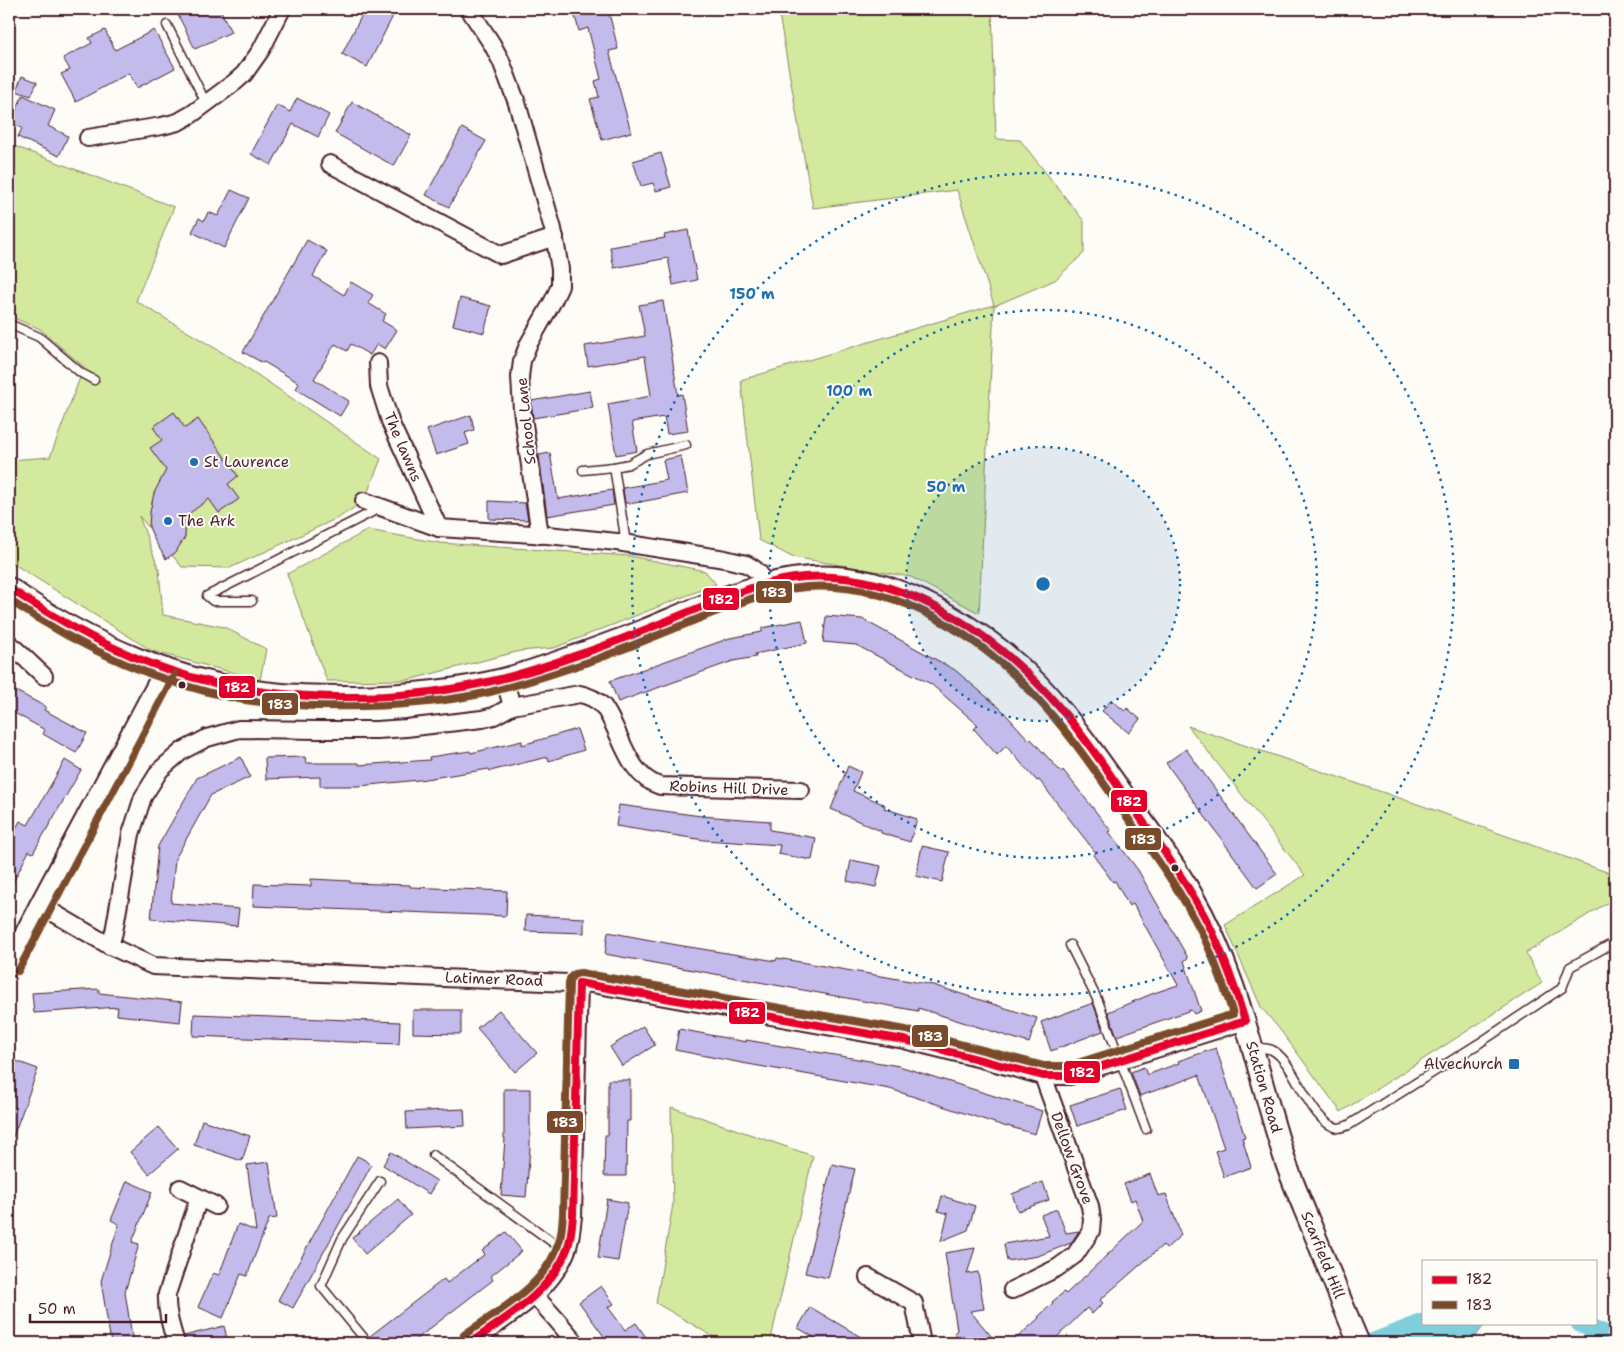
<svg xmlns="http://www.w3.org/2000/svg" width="1624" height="1352" viewBox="0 0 1624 1352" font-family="'Shantell Sans',sans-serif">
<rect width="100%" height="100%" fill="#fdfcf7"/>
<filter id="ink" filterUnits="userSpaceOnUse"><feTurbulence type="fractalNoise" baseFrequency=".02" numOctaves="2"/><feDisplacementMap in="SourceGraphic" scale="10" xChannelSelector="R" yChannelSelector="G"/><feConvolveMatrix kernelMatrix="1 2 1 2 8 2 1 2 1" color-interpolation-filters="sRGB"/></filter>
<g filter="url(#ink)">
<!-- green -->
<g fill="#d2e99e" stroke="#8e8464">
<path d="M778,9H992L996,139L1020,140L1084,221V253L1055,280L994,306L979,613L911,577L792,557L759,540L741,380L994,305L957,190L813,208Z"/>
<path d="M9,144L174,207L136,301L240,363L381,459L364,501L340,517L230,568L182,567L139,516L159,570L163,615L224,627L266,649L260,680L152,651L9,561V460L50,457L84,367L40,329L9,316Z"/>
<path d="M368,530L440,543L630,556L705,571L716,584L554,648L520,651L408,680L327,681L287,574Z"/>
<path d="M1188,726L1423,806L1615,875V898L1526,953L1542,983L1341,1112L1281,1031L1261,1007L1225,925L1305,875Z"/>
<path d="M671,1107L813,1156L770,1343H724L656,1303L673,1204Z"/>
</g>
<!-- water -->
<path fill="#7fcedc" stroke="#6a8895" d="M1423,1323H1486L1470,1343H1371Z"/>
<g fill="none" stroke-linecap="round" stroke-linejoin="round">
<!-- canal -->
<g stroke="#7fcedc" stroke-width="19">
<path d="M1580,1323L1615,1339"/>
<path d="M1371,1343L1423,1323"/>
</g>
</g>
<!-- building -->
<g fill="#c3bbec" stroke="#4a1f2b">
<path d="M175,9H220L231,32L195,49Z"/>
<path d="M365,9H384L394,14L367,67L342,54Z"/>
<path d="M573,9H608L618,49L609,51L631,132L602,140L590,99L599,97L595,81L601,79L588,28L579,31Z"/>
<path d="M105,30L115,50L154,30L175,68L137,88L129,73L76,102L61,74L70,70L63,58L92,43L89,38Z"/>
<path d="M22,76L37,82L31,96L16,91Z"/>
<path d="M23,95L55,110L48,126L68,136L59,156L18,137L22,128L10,123Z"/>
<path d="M297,98L329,115L318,137L293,124L271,165L251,154L277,105L290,112Z"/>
<path d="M352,102L411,135L394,166L335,133Z"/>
<path d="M462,128L486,141L449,207L426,195Z"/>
<path d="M661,153L671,187L656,191L653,183L641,186L633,161Z"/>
<path d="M231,190L249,198L224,248L192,232L199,218L204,221L208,212L218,216Z"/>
<path d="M688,230L697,280L673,285L668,258L614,268L610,247L665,238L664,235Z"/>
<path d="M307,240L327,251L313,276L344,295L351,282L373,295L368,303L386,314L382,321L397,330L385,349L377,344L370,355L351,344L347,351L335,344L314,379L349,401L340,416L296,389L299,383L264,362L263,363L243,352Z"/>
<path d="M460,298L491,306L484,333L453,325Z"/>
<path d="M663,301L678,395L682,394L688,431L667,434L664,417L632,422L637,451L616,455L608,404L651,396L645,356L588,366L585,346L645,336L639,305Z"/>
<path d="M590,391L593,408L533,418L531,401Z"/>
<path d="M174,412L185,428L198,419L238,476L228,484L239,499L219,513L209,499L194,510L186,516L185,537L175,553L166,559L155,541L149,527L150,512L154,493L166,470L150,448L162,440L153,427Z"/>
<path d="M471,415L474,430L465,433L469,444L436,455L427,430Z"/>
<path d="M550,453L558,499L612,490L614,505L547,516L539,455Z"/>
<path d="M681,456L688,493L629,504L628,503H625L623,488L667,480L663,460Z"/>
<path d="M489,501L525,503L528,520L489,519Z"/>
<path d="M826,616L862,619L955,670L1001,709L1029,740L1031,739L1061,772L1063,770L1111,831L1109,832L1138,870L1188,958L1184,961L1201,1011L1194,1014L1191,1010L1117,1036L1108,1012L1154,993L1178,985L1133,904L1129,906L1115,881L1113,882L1093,855L1096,853L1039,780L1037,781L1006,746L997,755L974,729L978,725L931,684L856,645L823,642Z"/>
<path d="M802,620L807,643L755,654L756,657L733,661L618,702L610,681L730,638L762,632V628Z"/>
<path d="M16,691L46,707L44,710L87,733L76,753L43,734L45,730L9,710V705Z"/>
<path d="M1111,700L1125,711L1127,708L1140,719L1129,733L1102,711Z"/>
<path d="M577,729L584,750L549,761L548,757L490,771L489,769L419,780L359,786H320V777L266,779L265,758L305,757L306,763H359V765L430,760L429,757L470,751L471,753L522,741V745Z"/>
<path d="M1186,749L1277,874L1257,888L1166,763Z"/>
<path d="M241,757L250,777L211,795L175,859L171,903L239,909L237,926L151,919L158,846L197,778Z"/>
<path d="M65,760L81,770L33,853L29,851L9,890V841L20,821L28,825Z"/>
<path d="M848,766L861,772L853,791L885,805L884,808L917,819L910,842L881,833V831L831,809Z"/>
<path d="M619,805L701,816L770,821V830L816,838L812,860L778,854L780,845L704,840L616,826Z"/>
<path d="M922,846L949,852L942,882L916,876Z"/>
<path d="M851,860L881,866L876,887L847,881Z"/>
<path d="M311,879L350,881V883L410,885V887L507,891L506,916L253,906L254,884L311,886Z"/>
<path d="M526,915L584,918V933L525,931Z"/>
<path d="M608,932L677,945L776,961L777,958L933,985L1037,1018L1029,1043L918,1008V1011L605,954Z"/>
<path d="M99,989V993L182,1002L180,1022L117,1015L118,1007L34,1013L32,993Z"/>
<path d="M1093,1003L1103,1031L1051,1051L1041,1022Z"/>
<path d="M413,1010H461V1034L413,1033Z"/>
<path d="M499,1010L537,1053L515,1072L477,1028Z"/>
<path d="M194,1014L400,1022L399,1044L193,1036Z"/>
<path d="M643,1026L655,1045L622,1066L610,1047Z"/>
<path d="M679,1029L746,1042V1040L899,1066L1042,1111L1035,1134L1007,1126V1127L890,1089L742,1063L675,1050Z"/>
<path d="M1216,1048L1245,1137L1242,1138L1251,1167L1224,1177L1215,1151L1224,1148L1199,1075L1140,1096L1131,1072L1144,1067L1147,1075L1179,1063L1178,1061Z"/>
<path d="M16,1061L38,1069L10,1145L9,1144V1082Z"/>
<path d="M608,1080H630V1121H627L626,1176H604L605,1135H608Z"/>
<path d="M504,1089H530V1148L526,1197L501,1195L505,1138H504Z"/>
<path d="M1120,1089L1127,1110L1077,1126L1070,1105Z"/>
<path d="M464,1109L465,1126L407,1129L406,1112Z"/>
<path d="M202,1120L250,1136L242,1161L194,1145Z"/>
<path d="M159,1127L178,1149L149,1174L130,1152Z"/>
<path d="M391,1152L437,1181L429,1194L383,1165Z"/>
<path d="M357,1156L365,1160L371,1166L293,1308L278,1300Z"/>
<path d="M269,1162L277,1218L269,1219L247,1276L241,1274L223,1318L198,1307L213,1273L219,1275L238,1224L256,1231L247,1165Z"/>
<path d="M832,1164L855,1169L828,1278L805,1273Z"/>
<path d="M1150,1174L1158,1196L1166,1194L1181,1235L1166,1249L1163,1245L1100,1300L1103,1303L1092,1314L1087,1308L1051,1343H1011L1039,1318L1038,1317L1053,1303L1052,1302L1064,1292L1066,1294L1143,1221L1135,1199L1131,1201L1124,1184Z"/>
<path d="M127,1181L152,1192L132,1242L139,1244L125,1292L133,1343H111L101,1281L119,1224L111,1220Z"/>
<path d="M1043,1182L1049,1200L1018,1211L1012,1194Z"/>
<path d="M942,1196L975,1206L968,1230L941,1241L948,1214L938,1211Z"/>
<path d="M398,1199L411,1215L365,1254L352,1238Z"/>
<path d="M607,1199L628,1203L618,1261L598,1258Z"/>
<path d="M1057,1209L1066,1233L1079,1231L1071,1243L1038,1256L1007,1261L1004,1244L1049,1236L1041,1215Z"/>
<path d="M506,1232L522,1251L491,1276L493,1280L411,1343H374L370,1336L444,1279L447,1283L485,1254L482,1251Z"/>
<path d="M975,1248L967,1274L978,1272L984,1309L970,1311L997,1343H963L954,1333L957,1330L945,1253Z"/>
<path d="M601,1286L614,1304L608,1307L625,1330L636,1323L650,1343H607L608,1342L579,1302Z"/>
<path d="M810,1307L871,1343H824L798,1328Z"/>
<path d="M224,1326L228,1343H186L184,1336Z"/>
</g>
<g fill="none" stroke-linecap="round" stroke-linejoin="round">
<defs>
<g id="service">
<path d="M167,25L206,103"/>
<path d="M9,324L39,337L81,373L94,380"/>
<path d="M614,467L629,464L647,454L686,445"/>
<path d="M583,470L614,467L626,543"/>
<path d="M252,601H213L207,596L380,508"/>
<path d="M1070,945L1098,1001L1146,1129"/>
<path d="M1253,1048C1259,1048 1266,1047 1272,1050C1296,1062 1309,1123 1338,1128C1342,1128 1346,1126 1349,1125L1478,1044L1562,988L1570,967L1615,942"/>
<path d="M433,1155L566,1252"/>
<path d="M368,1343L321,1286L342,1239L380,1181"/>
</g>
<g id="minor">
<path d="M469,9L492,44L501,61L517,103L553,229L560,269V286L553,301L528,345L522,361L520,377L522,410L540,535"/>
<path d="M88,138L162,126L178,122L192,114L235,82L244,74L261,50L282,9"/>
<path d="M330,164L501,255L555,237"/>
<path d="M378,363L379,386L391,424L439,528"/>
<path d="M364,501L439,528L547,535L617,542L725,559L746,564L753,568L759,573L764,584"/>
<path d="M9,643L44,676"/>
<path d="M504,678L512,706"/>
<path d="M40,905L110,946L153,966L592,984L904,1040L981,1059L1043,1076H1070L1245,1021"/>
<path d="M110,946L114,932L131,834L143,797L160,770L182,751L207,738L239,729L319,730H377L406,728L482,719L494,716L512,706L580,694C590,696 596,699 603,706C622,732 626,775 660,786L801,790"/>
<path d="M180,1188L216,1206"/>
<path d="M868,1277L914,1303L922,1343"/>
<path d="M1012,1290L1057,1268L1075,1255L1091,1231L1092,1219L1090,1206L1043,1076"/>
<path d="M535,1296L555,1318L576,1343"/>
<path d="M176,1343C171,1327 166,1311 167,1294L199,1198"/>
<path d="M470,1343C506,1317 553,1292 568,1247C571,1237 572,1226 573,1216L579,983"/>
</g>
<g id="tertiary">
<path d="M9,588C88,644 184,686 282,694C306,696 331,696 356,696C405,695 455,691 503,679C545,668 585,652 626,637C694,611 771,568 847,578C915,587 991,635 1038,684C1072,720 1100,761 1128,801C1150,831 1172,861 1191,893C1241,978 1256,1071 1286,1163C1295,1189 1307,1215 1317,1240C1331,1275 1344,1309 1359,1343"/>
<path d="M9,966L40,905L166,669"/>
</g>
</defs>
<!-- service casing -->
<use href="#service" stroke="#4a1f2b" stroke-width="11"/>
<!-- minor casing -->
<use href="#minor" stroke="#4a1f2b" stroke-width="20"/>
<!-- tertiary casing -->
<use href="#tertiary" stroke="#4a1f2b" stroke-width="24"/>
<!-- service -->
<use href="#service" stroke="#fdfcf7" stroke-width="8"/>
<!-- minor -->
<use href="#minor" stroke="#fdfcf7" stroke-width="16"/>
<!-- tertiary -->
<use href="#tertiary" stroke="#fdfcf7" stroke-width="20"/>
<defs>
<g id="bus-1">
<path d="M9,588C60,622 112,651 169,670C264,703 386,704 483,683C522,675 560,661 598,648C631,636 664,622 696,609C731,595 766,580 804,577C893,571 977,622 1037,683C1071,717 1098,757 1125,796C1155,839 1188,882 1211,929C1225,959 1236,990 1245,1021"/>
<path d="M579,983L904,1040L1043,1076H1070L1245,1021"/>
<path d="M470,1343C507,1317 552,1292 568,1247C571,1237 572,1226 573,1216L579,983"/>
</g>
<g id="bus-2">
<path d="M9,600C79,647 155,683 239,699C280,706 323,707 365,706C407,705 449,701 490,692C526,683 562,671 597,659C632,646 666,632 700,618C735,604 769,590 807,587C898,581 986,639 1044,706C1072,737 1096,772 1120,807C1148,847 1179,887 1201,931C1214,958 1224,986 1233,1014L1068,1066H1044L906,1030L581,973C574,973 570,976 569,983L563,1215C562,1224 562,1234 559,1242C546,1286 499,1310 464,1335"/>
<path d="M18,971L175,674"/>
</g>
</defs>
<!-- bus-1 casing -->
<use href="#bus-1" stroke="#fdfcf7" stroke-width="11"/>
<!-- bus-2 casing -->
<use href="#bus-2" stroke="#fdfcf7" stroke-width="11"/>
<!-- bus-1 -->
<use href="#bus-1" stroke="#e4002b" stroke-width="8"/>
<!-- bus-2 -->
<use href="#bus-2" stroke="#7a4b2a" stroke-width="8"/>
</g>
</g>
<!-- distance rings -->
<circle cx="1043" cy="584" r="137" fill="#1f6fb2" fill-opacity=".12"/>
<g fill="none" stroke="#1f6fb2" stroke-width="2.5" stroke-dasharray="2.5 5">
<circle cx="1043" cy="584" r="137"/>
<circle cx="1043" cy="584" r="274"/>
<circle cx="1043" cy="584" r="411"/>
</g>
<!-- markers -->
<g fill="#1f6fb2" stroke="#fdfcf7" stroke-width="2">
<circle cx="194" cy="462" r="5"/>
<circle cx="168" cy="521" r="5"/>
<rect x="1508" y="1058" width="12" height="12" rx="2.5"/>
</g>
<g fill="#4a1f2b" stroke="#fdfcf7" stroke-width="2">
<circle cx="182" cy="685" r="4.5"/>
<circle cx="1175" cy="868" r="4.5"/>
</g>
<g text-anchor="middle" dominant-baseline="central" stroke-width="4" stroke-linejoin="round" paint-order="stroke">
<!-- street labels -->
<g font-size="15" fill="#4a1f2b" stroke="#fdfcf7">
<text transform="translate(526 421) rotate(-96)">School Lane</text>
<text transform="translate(403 447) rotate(67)">The lawns</text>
<text transform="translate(729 788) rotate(2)">Robins Hill Drive</text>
<text transform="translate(494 979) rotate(2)">Latimer Road</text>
<text transform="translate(1264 1087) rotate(74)">Station Road</text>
<text transform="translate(1072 1158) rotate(70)">Dellow Grove</text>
<text transform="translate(1323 1255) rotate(68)">Scarfield Hill</text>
</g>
<!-- poi labels -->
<g font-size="15" fill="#4a1f2b" stroke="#fdfcf7" text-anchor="start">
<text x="204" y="462">St Laurence</text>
<text x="178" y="521">The Ark</text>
<text x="1503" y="1064" text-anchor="end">Alvechurch</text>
</g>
</g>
<circle cx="1043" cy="584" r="8" fill="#1f6fb2" stroke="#fdfcf7" stroke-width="2.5"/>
<g font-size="15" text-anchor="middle" font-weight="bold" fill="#1f6fb2" stroke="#fdfcf7" stroke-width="4" stroke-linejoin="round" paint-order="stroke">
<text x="752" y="299">150 m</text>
<text x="849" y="396">100 m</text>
<text x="946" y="492">50 m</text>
</g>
<g stroke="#fdfcf7" stroke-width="2">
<rect x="755" y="580" width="38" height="24" rx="5" fill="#7a4b2a"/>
<rect x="702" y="587" width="38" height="24" rx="5" fill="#e4002b"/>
<rect x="218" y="675" width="38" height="24" rx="5" fill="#e4002b"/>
<rect x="261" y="692" width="38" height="24" rx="5" fill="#7a4b2a"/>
<rect x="1110" y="789" width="38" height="24" rx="5" fill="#e4002b"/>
<rect x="1124" y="827" width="38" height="24" rx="5" fill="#7a4b2a"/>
<rect x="728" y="1001" width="38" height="24" rx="5" fill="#e4002b"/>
<rect x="911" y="1024" width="38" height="24" rx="5" fill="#7a4b2a"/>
<rect x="1063" y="1060" width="38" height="24" rx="5" fill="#e4002b"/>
<rect x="546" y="1110" width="38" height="24" rx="5" fill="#7a4b2a"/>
</g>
<g font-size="14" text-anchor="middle" font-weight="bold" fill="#fff">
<text x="774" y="597">183</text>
<text x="721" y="604">182</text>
<text x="237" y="692">182</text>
<text x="280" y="709">183</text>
<text x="1129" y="806">182</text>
<text x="1143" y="844">183</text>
<text x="747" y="1017">182</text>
<text x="930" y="1041">183</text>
<text x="1082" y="1077">182</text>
<text x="565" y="1127">183</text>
</g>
<!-- margin -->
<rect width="1624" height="1352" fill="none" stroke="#fdfcf7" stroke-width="30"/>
<rect x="15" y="15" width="1594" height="1322" fill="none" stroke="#4a1f2b" stroke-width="2" filter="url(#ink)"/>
<!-- legend -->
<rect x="1422" y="1260" width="175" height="65" fill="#fdfcf7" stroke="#b5a4a5"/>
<rect x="1432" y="1276" width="25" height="8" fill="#e4002b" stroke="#b5a4a5"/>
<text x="1466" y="1284" font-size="15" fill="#4a1f2b">182</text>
<rect x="1432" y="1301" width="25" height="8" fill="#7a4b2a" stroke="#b5a4a5"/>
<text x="1466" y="1310" font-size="15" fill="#4a1f2b">183</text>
<!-- scale -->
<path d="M30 1314v8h136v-8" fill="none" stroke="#4a1f2b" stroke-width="2.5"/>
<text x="38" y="1314" font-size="15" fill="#4a1f2b" stroke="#fdfcf7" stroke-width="4" paint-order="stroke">50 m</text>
</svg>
